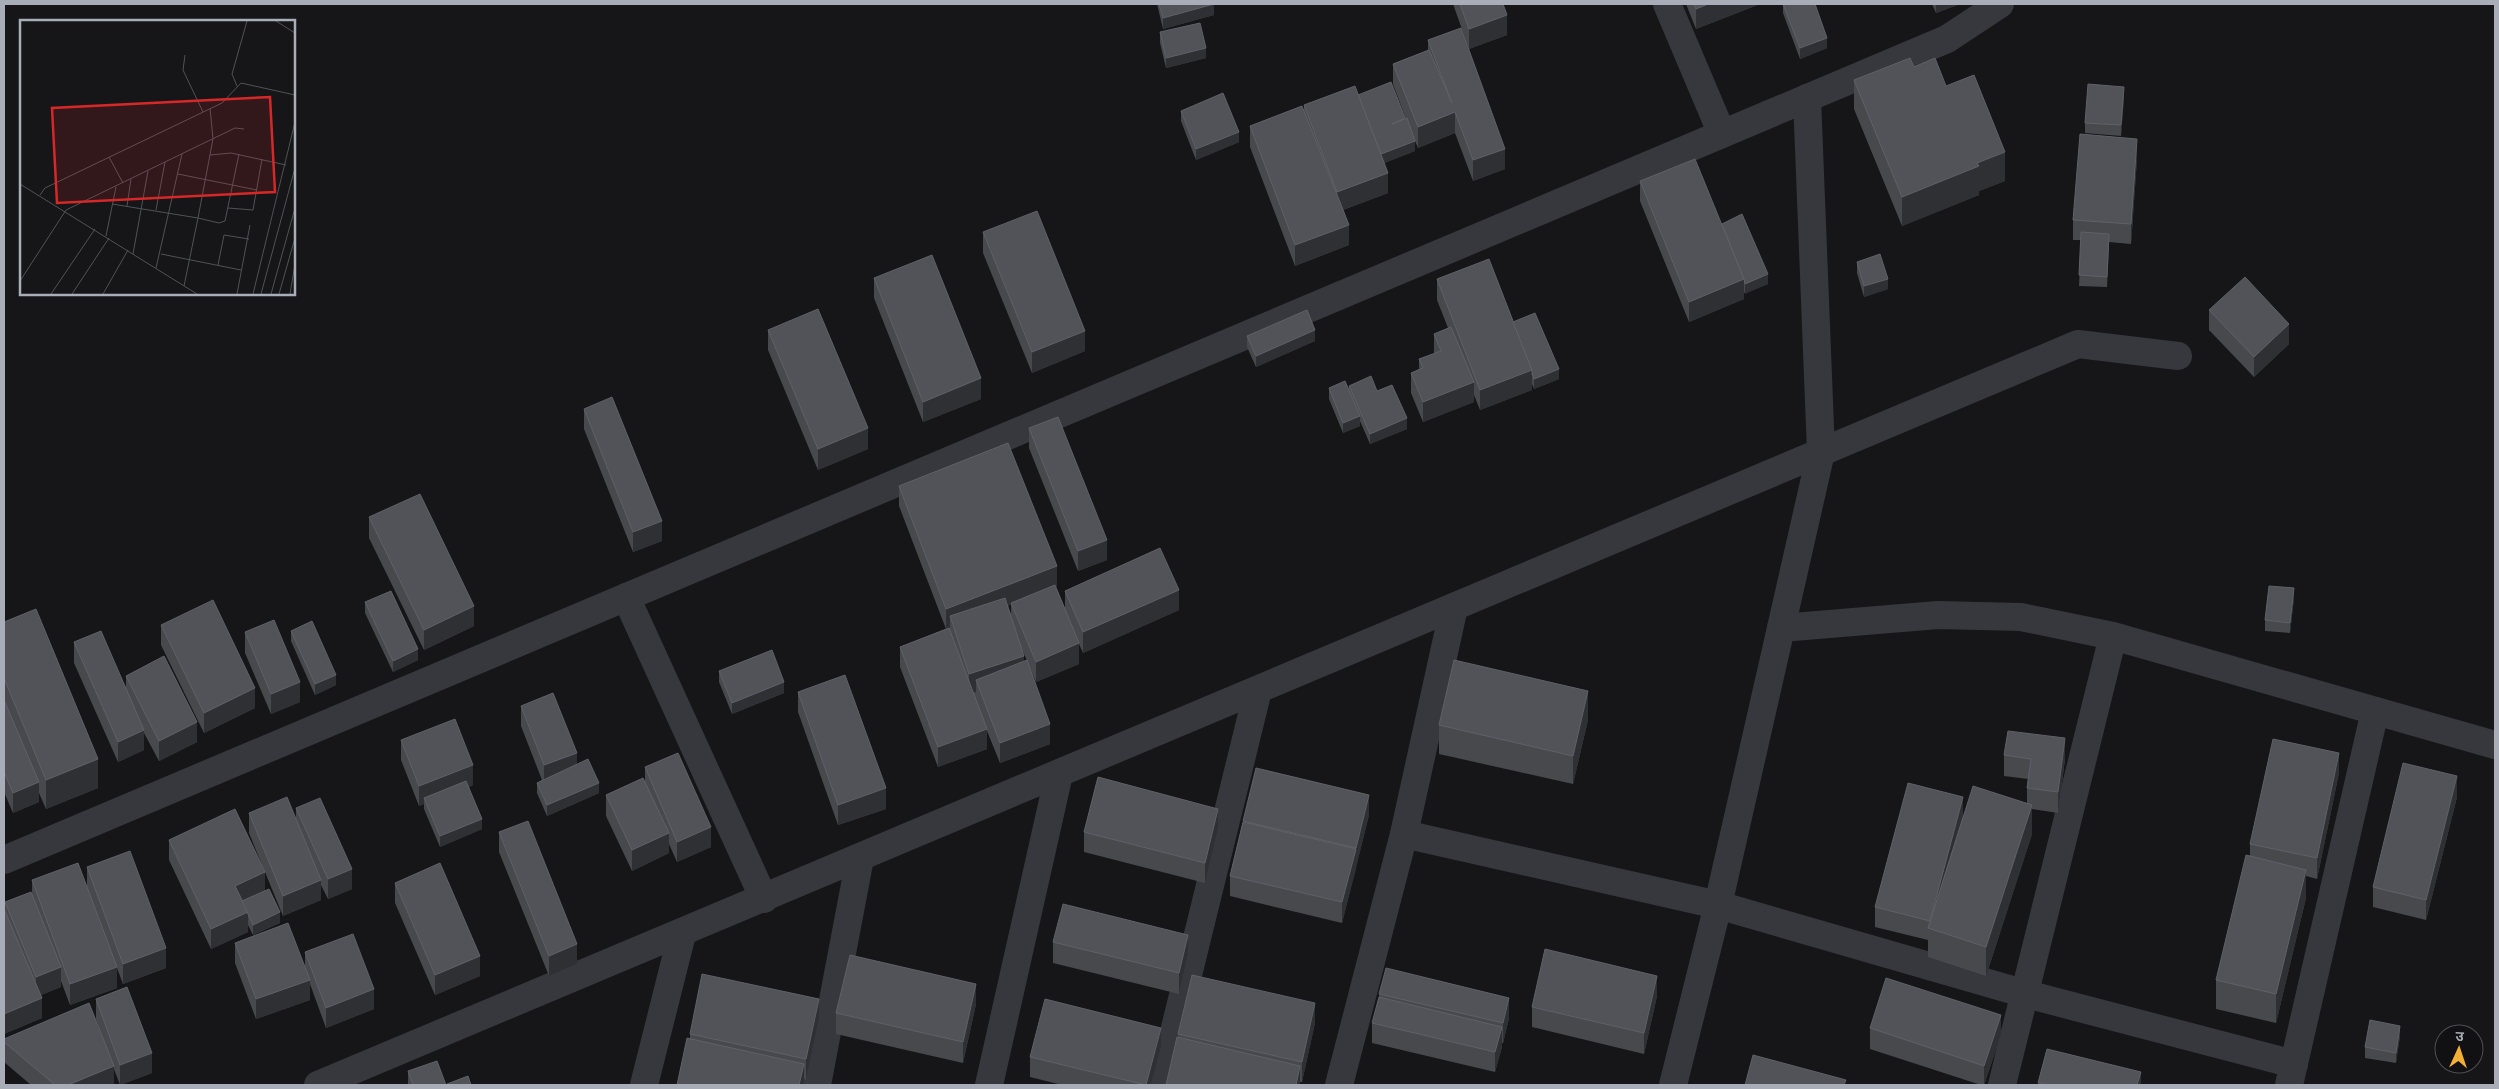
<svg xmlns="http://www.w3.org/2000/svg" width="2499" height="1089" viewBox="0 0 2499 1089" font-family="'Roboto Condensed','Noto Sans Devanagari',sans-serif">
<rect width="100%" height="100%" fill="#161618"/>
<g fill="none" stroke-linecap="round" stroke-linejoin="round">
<!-- street -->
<g stroke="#37383d" stroke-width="28">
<path d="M1667,4L1722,134"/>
<path d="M626,597L764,899"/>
<path d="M1781,628L1938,615L2021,617L2113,636L2495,745"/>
<path d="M1404,834L1718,905L2026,994L2294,1064"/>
<path d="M4,860L1947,39L2000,4"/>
<path d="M318,1085L2078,344L2178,356"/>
<path d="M644,1085L682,934"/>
<path d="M817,1085L860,858"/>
<path d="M989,1085L1059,774"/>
<path d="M1161,1085L1258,690"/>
<path d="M1339,1085L1404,834L1454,607"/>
<path d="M1673,1085L1718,905L1821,452L1807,98"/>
<path d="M2002,1085L2113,636"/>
<path d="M2289,1085L2375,711"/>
</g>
</g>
<!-- wall -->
<g fill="#47494d" fill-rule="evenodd">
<path d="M1157,4H1214V15L1163,29Z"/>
<path d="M1453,4H1503L1507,35L1469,49Z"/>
<path d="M1686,4H1760L1696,29Z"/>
<path d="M1783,4H1815L1827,48L1800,59L1783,13Z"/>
<path d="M1932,4H1960L1936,13Z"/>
<path d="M1160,32L1206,58L1166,68L1160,43Z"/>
<path d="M1428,40L1505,169L1473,181L1455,133L1418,148L1415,141V151L1384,163L1388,193L1343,210L1349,245L1295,266L1250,147V126L1304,109V105L1358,95L1405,119H1406L1393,84V64L1428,50Z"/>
<path d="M1914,67L1946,86L2005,181L1979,191V195L1902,226L1854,109V80Z"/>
<path d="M2124,97L2121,136L2085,133V123Z"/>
<path d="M1181,111L1239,142L1196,160L1181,121Z"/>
<path d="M2137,159L2131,244L2109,242L2107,287L2079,286L2081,240H2073V220Z"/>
<path d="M1640,181L1722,224L1768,284L1744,293V299L1689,322L1640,201Z"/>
<path d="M983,232L1085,351L1032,373L983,253Z"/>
<path d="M1857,262L1888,289L1864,297L1857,273Z"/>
<path d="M874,278L981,399L923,422L874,298Z"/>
<path d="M1437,279L1513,322L1559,379L1534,389L1532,384V390L1480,410L1474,395V402L1423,422L1411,393V373L1419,369V359L1434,354V334L1448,328L1437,300Z"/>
<path d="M2209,310L2289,344L2254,377L2209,330Z"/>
<path d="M768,330L868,449L818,470L768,350Z"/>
<path d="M1247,336L1315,341L1256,367L1247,347Z"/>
<path d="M1349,386L1377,391L1407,429L1370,444L1360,421V426L1343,433L1329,399V388L1349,391Z"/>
<path d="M584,409L662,541L633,552L584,429Z"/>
<path d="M1029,428L1107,560L1078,571L1029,448Z"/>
<path d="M899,486L1057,586L1055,587L1065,609V591L1179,610L1083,653L1079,644V664L1036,682L1022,649L1024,661L1050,744L1000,763L987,731V749L938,767L900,667V647L946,629L899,506ZM1011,604V615L1008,606Z"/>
<path d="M369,517L474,626L424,650L369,538Z"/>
<path d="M2294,598L2290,633L2265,631V620Z"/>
<path d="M365,602L418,660L393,672L365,613Z"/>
<path d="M4,622L98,788L46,809L39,793V802L13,813L4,792Z"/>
<path d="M161,625L255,708L204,733L161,645Z"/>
<path d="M291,631L336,685L315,695L291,641Z"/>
<path d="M245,632L300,702L271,714L245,653Z"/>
<path d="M74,642L126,687V676L197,742L159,761L144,733V750L118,762L74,663Z"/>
<path d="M719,671L784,693L732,714L719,682Z"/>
<path d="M798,692L886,809L838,825L798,712Z"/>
<path d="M521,706L577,765L599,793L547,816L537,793V783L542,780L521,726Z"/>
<path d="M1588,720L1573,784L1439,754V725Z"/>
<path d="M401,740L473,785L469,787L482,829L440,847L424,809V804L419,806L401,760Z"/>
<path d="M2004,755L2065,759L2058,813L2032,809V834L1986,976L1928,957V940L1875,927V907L1963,817L2027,803V788L2028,779L2004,776Z"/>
<path d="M645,767L711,847L677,862L669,844V853L632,871L606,816V795L645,781Z"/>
<path d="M1256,768L1369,815L1342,923L1230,896V876Z"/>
<path d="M2339,773L2317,879L2306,876V898L2276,1023L2216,1009V980L2250,856V844Z"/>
<path d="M2457,797L2426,920L2373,907V887Z"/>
<path d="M296,808L352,889L328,899L321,885V900L283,916L249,833V813L296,818Z"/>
<path d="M1218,829L1205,883L1084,852V832Z"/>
<path d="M499,832L577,964L549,976L499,852Z"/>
<path d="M169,840L265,891L280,923L253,935L248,925V932L211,949L169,860Z"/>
<path d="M87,867L166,968L123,984L117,968V988L70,1005L61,981V987L41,995L42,1018L4,1034V909L5,911V902L32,893V880L87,886Z"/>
<path d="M395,883L480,976L435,995L395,903Z"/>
<path d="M1053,942L1188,955L1179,994L1053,963Z"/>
<path d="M235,943L305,968V952L374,1009L326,1028L310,984V1000L256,1019L235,963Z"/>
<path d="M1379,994L1509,1018L1503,1043H1502V1047L1495,1072L1372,1043V1023L1379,997Z"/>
<path d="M1657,996L1644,1054L1532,1027V1007Z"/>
<path d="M96,999L152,1073L120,1085L114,1069V1085H31L4,1062V1039H103L96,1019Z"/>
<path d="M976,1004L963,1063L836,1034V1013Z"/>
<path d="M819,1019L806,1080L804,1079V1085H677L690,1039V1034Z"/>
<path d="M1315,1023L1302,1082H1300V1085L1178,1037V1034Z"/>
<path d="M1870,1028L2001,1035L1984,1085H1981L1870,1049Z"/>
<path d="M2400,1036L2396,1063L2365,1058V1047Z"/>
<path d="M1161,1048L1151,1085H1062L1030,1077V1057Z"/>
<path d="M408,1071L446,1085H408Z"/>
</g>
<!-- shaded-wall -->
<g fill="#2f3033">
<path d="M1214,4V15L1163,29V18Z"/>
<path d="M1708,4H1760L1696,29V9Z"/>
<path d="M1936,4H1960L1936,13Z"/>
<path d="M1507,15V35L1469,49V29Z"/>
<path d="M1827,38V48L1800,59V48Z"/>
<path d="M1206,48V58L1166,68V58Z"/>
<path d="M2124,87V97L2121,136V125Z"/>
<path d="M1455,112V133L1418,148V127Z"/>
<path d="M1239,132V142L1196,160V149Z"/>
<path d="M2137,139V159L2131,244V224Z"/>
<path d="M1415,141V151L1380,165V155Z"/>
<path d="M1505,149V169L1473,181V160Z"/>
<path d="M2005,152V181L1979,191V195L1902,226V197L1977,163Z"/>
<path d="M1388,173V193L1337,212V192Z"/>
<path d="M1349,225V245L1295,266V245Z"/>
<path d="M2109,234V244L2107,287V277Z"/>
<path d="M1768,274V284L1745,294V284Z"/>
<path d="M1744,279V299L1689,322V302Z"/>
<path d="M1888,279V289L1864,297V286Z"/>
<path d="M2289,324V344L2254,377V357Z"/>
<path d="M1315,330V341L1256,367V356Z"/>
<path d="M1085,331V351L1032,373V352Z"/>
<path d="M1559,369V379L1534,389V379Z"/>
<path d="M1532,370V390L1480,410V390Z"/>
<path d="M981,378V399L923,422V402Z"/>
<path d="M1474,382V402L1423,422V402Z"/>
<path d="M1360,416V426L1343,433V423Z"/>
<path d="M1407,418V429L1370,444V434Z"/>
<path d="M868,428V449L818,470V449Z"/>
<path d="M662,521V541L633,552V532Z"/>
<path d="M1107,540V560L1078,571V551Z"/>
<path d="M1057,566V586L953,627L950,616V628L946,629V609Z"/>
<path d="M2294,588V598L2290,633V623Z"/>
<path d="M1179,590V610L1083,653V632Z"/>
<path d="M474,606V626L424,650V630Z"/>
<path d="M1079,643V664L1036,682V662Z"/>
<path d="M418,649V660L393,672V661Z"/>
<path d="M1024,656V676L976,680V692L969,694V674Z"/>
<path d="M336,675V685L315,695V684Z"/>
<path d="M300,682V702L271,714V694Z"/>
<path d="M784,682V693L732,714V703Z"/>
<path d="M255,688V708L204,733V713Z"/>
<path d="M1588,691V720L1573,784V756Z"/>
<path d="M197,722V742L159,761V741Z"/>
<path d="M1050,724V744L1000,763V743Z"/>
<path d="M987,729V749L938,767V747Z"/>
<path d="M144,730V750L118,762V742Z"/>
<path d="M2065,738V759L2058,813V792Z"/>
<path d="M577,753V773L544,785V765Z"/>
<path d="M2339,753V773L2317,879V858Z"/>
<path d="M98,759V788L46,809V780Z"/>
<path d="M473,765V785L426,804L424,798V804L419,806V786Z"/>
<path d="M2457,776V797L2426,920V900Z"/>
<path d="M39,782V802L13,813V793Z"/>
<path d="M599,783V793L547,816V805Z"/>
<path d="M886,788V809L838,825V805Z"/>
<path d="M1369,795V815L1356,868V848Z"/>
<path d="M1963,797V817L1930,921Z"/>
<path d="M2032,805V834L1986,976V947Z"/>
<path d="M1218,809V829L1205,883V863Z"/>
<path d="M482,819V829L440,847V836Z"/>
<path d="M711,827V847L677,862V842Z"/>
<path d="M669,833V853L632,871V850Z"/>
<path d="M1356,849V869L1342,923V902Z"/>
<path d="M352,869V889L328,899V879Z"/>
<path d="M2306,870V898L2276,1023V994Z"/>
<path d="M265,872V893L242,903L235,886Z"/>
<path d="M321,880V900L283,916V896Z"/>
<path d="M248,912V932L211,949V929Z"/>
<path d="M280,912V923L253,935V925Z"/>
<path d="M1188,935V955L1179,994V973Z"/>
<path d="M577,944V964L549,976V956Z"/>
<path d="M166,948V968L123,984V964Z"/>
<path d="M480,956V976L435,995V975Z"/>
<path d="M61,967V987L36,997V977Z"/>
<path d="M117,967V988L70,1005V984Z"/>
<path d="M1657,976V996L1644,1054V1033Z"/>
<path d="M310,980V1000L256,1019V999Z"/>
<path d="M976,984V1004L963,1063V1042Z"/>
<path d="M374,989V1009L326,1028V1008Z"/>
<path d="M42,998V1018L4,1034V1014Z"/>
<path d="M1509,998V1018L1503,1043V1023Z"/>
<path d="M819,999V1019L806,1080V1059Z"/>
<path d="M1315,1003V1023L1302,1082V1062Z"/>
<path d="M2001,1015V1035L1984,1085V1066Z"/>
<path d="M2400,1026V1036L2396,1063V1053Z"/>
<path d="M1502,1027V1047L1495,1072V1052Z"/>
<path d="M1161,1028V1048L1151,1085H1146Z"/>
<path d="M152,1053V1073L120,1085V1065Z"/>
<path d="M804,1064V1085H799Z"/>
<path d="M114,1066V1085H68Z"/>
<path d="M1300,1066V1085H1296Z"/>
<path d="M2141,1072V1085H2137Z"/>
</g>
<!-- building -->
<g fill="#525359" stroke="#5f6168">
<path d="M1159,4H1214L1163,18Z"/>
<path d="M1460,4H1503L1507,15L1469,29Z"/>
<path d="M1694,4H1708L1696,9Z"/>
<path d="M1783,4H1815L1827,38L1800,48Z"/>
<path d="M1200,23L1206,48L1166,58L1160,32Z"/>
<path d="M1461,28L1505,149L1473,160L1455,112L1418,127L1393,64L1429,50L1452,103L1428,40Z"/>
<path d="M1910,58L1914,67L1935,58L1946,86L1974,75L2005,152L1977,163L1979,166L1902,197L1854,80Z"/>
<path d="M1391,82L1405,118L1392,124L1407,118L1415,141L1381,154L1358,95Z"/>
<path d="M2088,84L2124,87L2121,125L2085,123Z"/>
<path d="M1355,86L1388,173L1337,192L1304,105Z"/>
<path d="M1223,93L1239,132L1196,149L1181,111Z"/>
<path d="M1302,106L1349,225L1295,245L1250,126Z"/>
<path d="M2080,134L2137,139L2131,224L2073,220Z"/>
<path d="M1695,159L1744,279L1689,302L1640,181Z"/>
<path d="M1037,211L1085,331L1032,352L983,232Z"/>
<path d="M1742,214L1768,274L1745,284L1744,279L1722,224Z"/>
<path d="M2081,232L2109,234L2107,277L2079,275Z"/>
<path d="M1880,254L1888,279L1864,286L1857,262Z"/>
<path d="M932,255L981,378L923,402L874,278Z"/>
<path d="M1489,259L1532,370L1480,390L1437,279Z"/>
<path d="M2245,277L2289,324L2254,357L2209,310Z"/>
<path d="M818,309L868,428L818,449L768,330Z"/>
<path d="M1307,310L1315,330L1256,356L1247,336Z"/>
<path d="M1535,313L1559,369L1534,379L1532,374V370L1513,322Z"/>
<path d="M1451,327L1474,382L1423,402L1411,373L1423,368L1419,359L1441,351L1434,334Z"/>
<path d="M1371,376L1377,391L1392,385L1407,418L1370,434L1349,386Z"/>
<path d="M1345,381L1360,416L1343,423L1329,388Z"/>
<path d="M612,397L662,521L633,532L584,409Z"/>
<path d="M1058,417L1107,540L1078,551L1029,428Z"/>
<path d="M1008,443L1057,566L946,609L899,486Z"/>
<path d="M420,494L474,606L424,630L369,517Z"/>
<path d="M1160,548L1179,590L1083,632L1065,591Z"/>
<path d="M1055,585L1079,643L1036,662L1011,603Z"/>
<path d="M2269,586L2294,588L2290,623L2265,620Z"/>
<path d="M391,591L418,649L393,661L365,602Z"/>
<path d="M1005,598L1024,656L969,674L950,616Z"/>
<path d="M213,600L255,688L204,713L161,625Z"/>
<path d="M36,609L98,759L46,780L4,678V622Z"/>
<path d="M274,620L300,682L271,694L245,632Z"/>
<path d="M312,621L336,675L315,684L291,631Z"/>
<path d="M949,628L987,729L938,747L900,647Z"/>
<path d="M101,631L144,730L118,742L74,642Z"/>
<path d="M772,650L784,682L732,703L719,671Z"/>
<path d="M164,656L197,722L159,741L126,676Z"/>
<path d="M1027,660L1050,724L1000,743L976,680Z"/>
<path d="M1454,660L1588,691L1573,756L1439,725Z"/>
<path d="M845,675L886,788L838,805L798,692Z"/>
<path d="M553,693L577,753L544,765L521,706Z"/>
<path d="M4,700L39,782L13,793L4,772Z"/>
<path d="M455,719L473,765L419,786L401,740Z"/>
<path d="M2008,731L2065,738L2058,792L2027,788L2031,759L2004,755Z"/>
<path d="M2273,739L2339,753L2317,858L2250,844Z"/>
<path d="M678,753L711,827L677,842L645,767Z"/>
<path d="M588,759L599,783L547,805L537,783Z"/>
<path d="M2403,763L2457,776L2426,900L2373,887Z"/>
<path d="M1256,768L1369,795L1356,848L1243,821Z"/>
<path d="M1098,777L1218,809L1205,863L1084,832Z"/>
<path d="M643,778L669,833L632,850L606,795Z"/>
<path d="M466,781L482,819L440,836L424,798Z"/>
<path d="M1908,783L1963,797L1930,921L1875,907Z"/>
<path d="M1973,786L2032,805L1986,947L1928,928Z"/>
<path d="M287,797L321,880L283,896L249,813Z"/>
<path d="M320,798L352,869L328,879L296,808Z"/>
<path d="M235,809L265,872L235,886L248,912L211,929L169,840Z"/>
<path d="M528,821L577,944L549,956L499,832Z"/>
<path d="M1243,822L1356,849L1342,902L1230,876Z"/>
<path d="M130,851L166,948L123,964L87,867Z"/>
<path d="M2246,855L2306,870L2276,994L2216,980Z"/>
<path d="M78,863L117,967L70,984L32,880Z"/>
<path d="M440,863L480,956L435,975L395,883Z"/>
<path d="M269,889L280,912L253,925L242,901Z"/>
<path d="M31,892L61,967L36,977L5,902Z"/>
<path d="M1063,904L1188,935L1179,973L1053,942Z"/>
<path d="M4,909L42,998L4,1014Z"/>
<path d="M288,923L310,980L256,999L235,943Z"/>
<path d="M353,934L374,989L326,1008L305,952Z"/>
<path d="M1545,949L1657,976L1644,1033L1532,1007Z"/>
<path d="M850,955L976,984L963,1042L836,1013Z"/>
<path d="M1386,968L1509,998L1503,1023L1379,994Z"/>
<path d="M702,974L819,999L806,1059L690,1034Z"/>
<path d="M1192,975L1315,1003L1302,1062L1178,1034Z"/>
<path d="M1886,978L2001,1015L1984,1066L1870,1028Z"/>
<path d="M127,987L152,1053L120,1065L96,999Z"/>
<path d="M1379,997L1502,1027L1495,1052L1372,1023Z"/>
<path d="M1045,999L1161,1028L1146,1085L1030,1057Z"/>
<path d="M89,1003L114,1066L68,1085H55L4,1042V1039Z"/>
<path d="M2370,1020L2400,1026L2396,1053L2365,1047Z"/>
<path d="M1177,1037L1300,1066L1296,1085H1166Z"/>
<path d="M687,1038L804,1064L799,1085H677Z"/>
<path d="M2047,1049L2141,1072L2137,1085H2046L2038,1083Z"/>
<path d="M1753,1055L1846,1080L1844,1085H1745Z"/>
<path d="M437,1061L446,1085H413L408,1071Z"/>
<path d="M468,1076L471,1085H447V1084Z"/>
</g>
<!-- overview -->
<g transform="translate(20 20)">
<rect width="275" height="275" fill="#161618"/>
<path fill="none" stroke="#505258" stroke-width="1" d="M256,1L275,13M165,35L163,50L183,92M217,66L212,54L227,1M190,135L211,133L266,145M89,137L103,163M158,154L237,170M0,164L177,274M20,175L25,168L202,83L221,63L275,75M92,184L178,198L193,119L190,88M107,186L111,159M208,188L233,190L242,139M136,190L145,142M86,216L96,167M113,234L128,151M141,234L221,250M198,245L204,215L229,219M136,248L162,134M0,261L46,190L215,108L224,109M164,266L178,198L199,203L205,201L219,134M31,274L75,209M52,274L89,218M83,274L108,230M217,274L230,205M233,274L275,102M241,274L275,148M251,274L275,188M259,274L275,218M270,274L275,244"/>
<path fill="#d62828" fill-opacity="0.15" stroke="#d62828" stroke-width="2.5" d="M250,77L255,172L37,183L32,88Z"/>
<rect width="275" height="275" fill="none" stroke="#a8adb8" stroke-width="2.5"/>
</g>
<!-- border -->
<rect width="2499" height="1089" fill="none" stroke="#a8adb8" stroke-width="10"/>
<!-- north arrow -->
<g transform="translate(2459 1049) rotate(3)"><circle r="24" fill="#111113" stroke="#4d4f55"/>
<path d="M0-4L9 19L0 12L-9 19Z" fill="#f2b134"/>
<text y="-8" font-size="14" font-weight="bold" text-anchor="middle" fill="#a8adb8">उ</text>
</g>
</svg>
